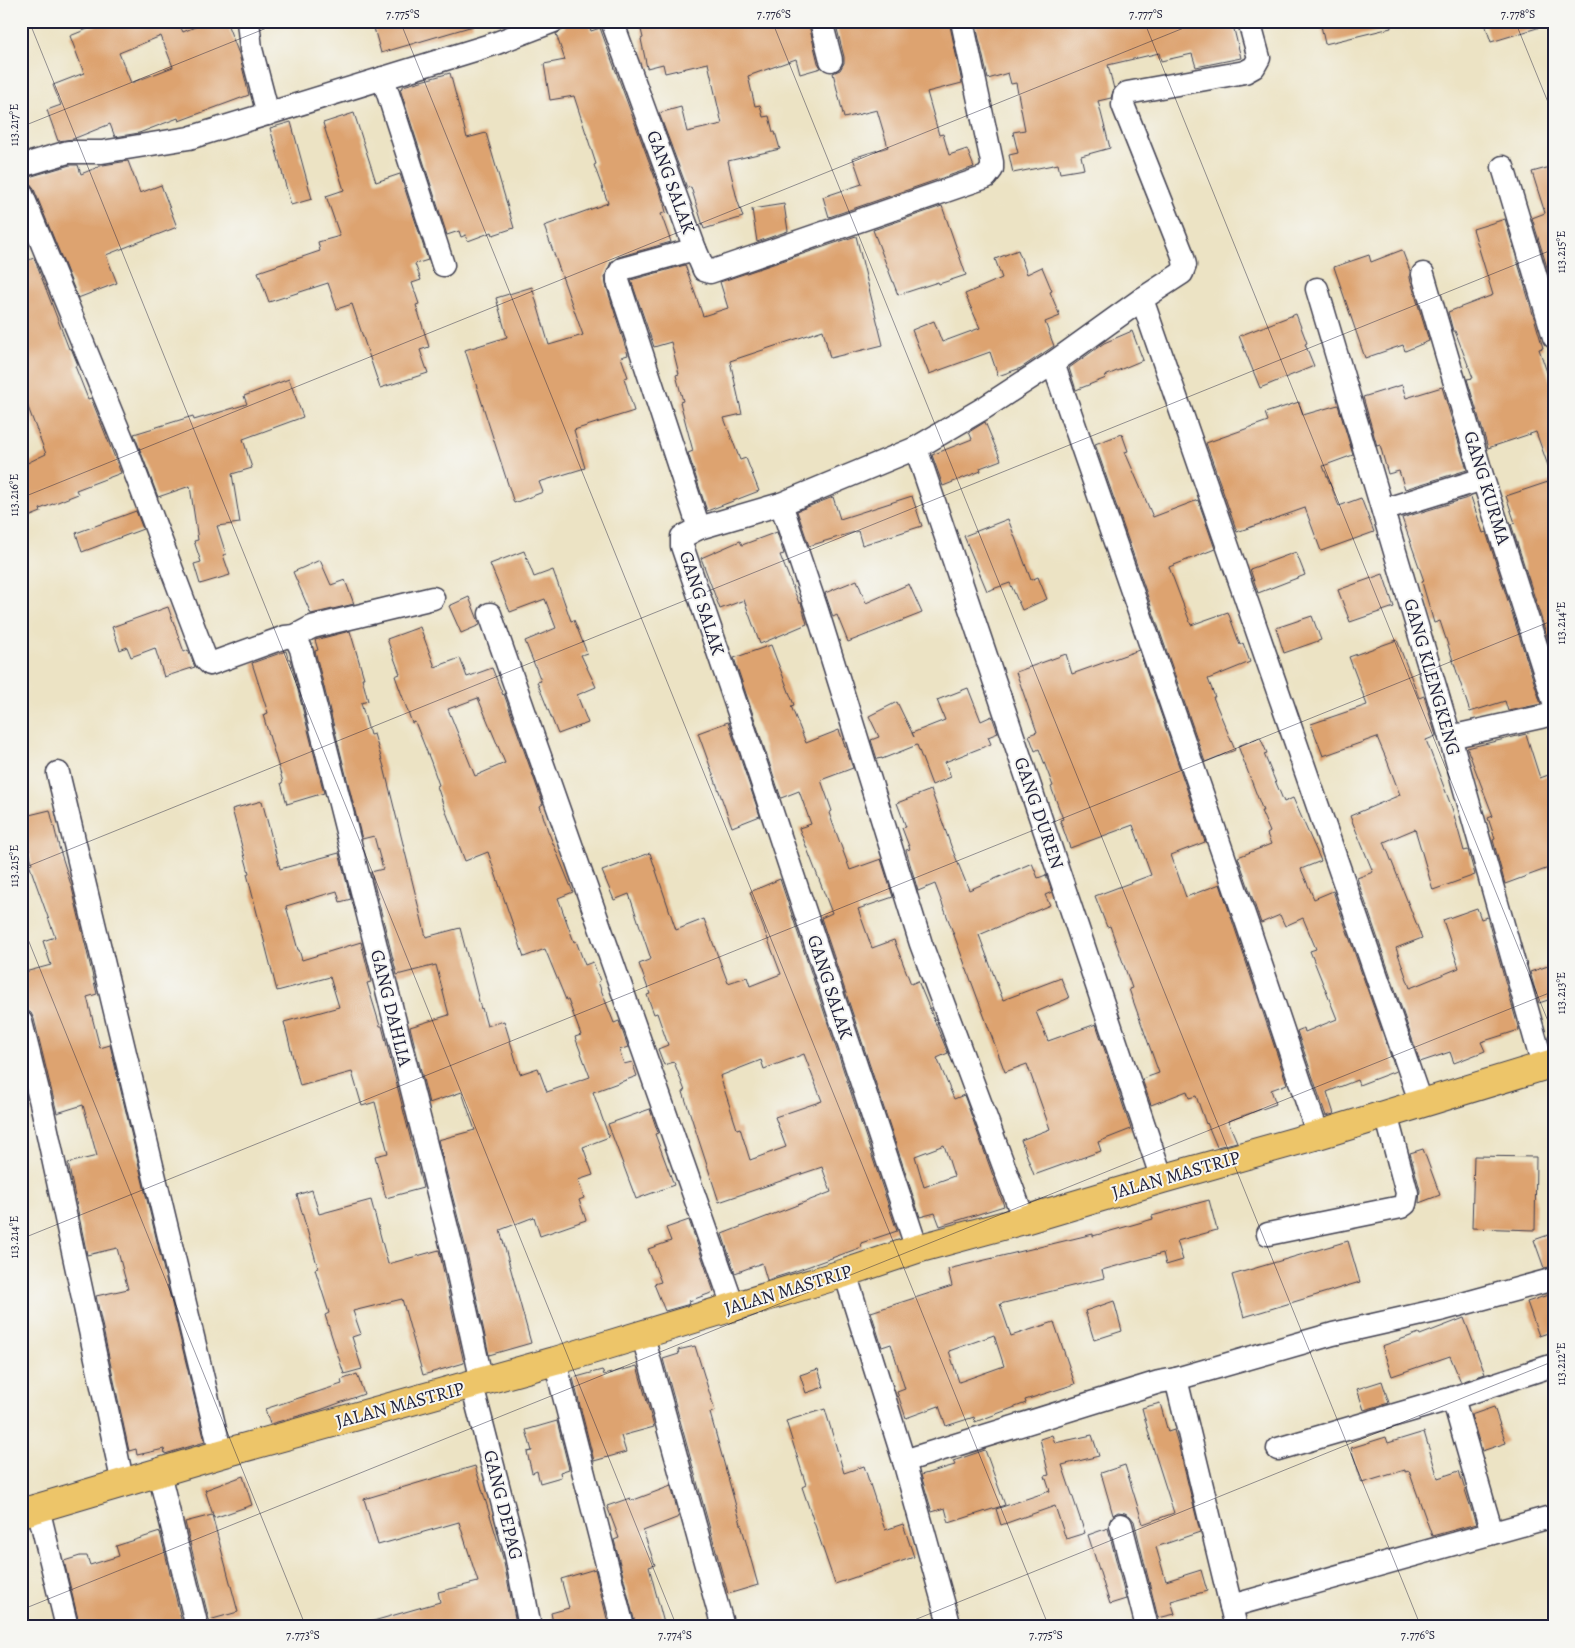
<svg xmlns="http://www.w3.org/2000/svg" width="1575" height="1648" viewBox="0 0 1575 1648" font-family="Alegreya,serif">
<rect width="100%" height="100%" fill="#f6f6f2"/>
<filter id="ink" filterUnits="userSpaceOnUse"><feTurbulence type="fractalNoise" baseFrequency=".02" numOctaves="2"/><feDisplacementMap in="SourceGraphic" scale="10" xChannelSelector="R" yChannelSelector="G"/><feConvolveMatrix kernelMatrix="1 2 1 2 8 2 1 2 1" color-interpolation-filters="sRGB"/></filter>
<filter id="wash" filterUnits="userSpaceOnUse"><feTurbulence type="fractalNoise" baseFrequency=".0096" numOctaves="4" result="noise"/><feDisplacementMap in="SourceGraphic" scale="20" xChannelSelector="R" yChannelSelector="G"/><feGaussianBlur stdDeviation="1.12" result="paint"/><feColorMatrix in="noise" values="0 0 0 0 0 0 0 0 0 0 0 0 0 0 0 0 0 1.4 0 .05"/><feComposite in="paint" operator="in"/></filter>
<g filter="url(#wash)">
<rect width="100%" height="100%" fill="#ece3c4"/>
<g id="blocks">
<!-- building -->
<g fill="#dda370" fill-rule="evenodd">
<path d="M107,21H197L181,28L183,32L209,21H226L239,54L249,95L179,121L178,118L139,133L115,137L110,124L73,139L58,141L47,110L61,105L53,85L84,73L70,36ZM161,36L173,67L131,83L119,53Z"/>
<path d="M372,21H472L473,26L381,53Z"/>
<path d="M567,21H588L591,31L600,28L661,194L666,212L661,214L671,242L618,257L611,262L605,276L606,285L628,355L621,357L628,377L624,378L634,411L574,430L585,468L539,482L543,492L514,503L465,350L507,337L496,298L532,287L549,345L583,335L544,226L608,203L594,165L596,164L574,96L550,100L544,64L565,60L556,34L564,29Z"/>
<path d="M639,21H808L818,63L821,68L800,74L796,59L748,76L755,106L760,105L763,117L769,116L773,132H775L780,149L728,161L737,199L743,217L704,229L691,187L687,188L659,113L681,107L687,132L722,124L708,63L665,73L663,64L647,68L641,39L643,38Z"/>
<path d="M835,21H949L962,83L927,92L939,135L943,134L949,155L967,149L974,167L829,217L823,197L862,184L853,158L888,147L877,110L844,118L833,73L840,70L844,63V57Z"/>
<path d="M975,21H1232L1241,58L1196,67L1192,54L1161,61L1159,53L1108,65L1114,89L1111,98L1098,101L1110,148L1081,156L1084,169L1060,173L1058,164L1013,173L1009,155L1018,153L1013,132L1025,130L1016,83L1011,84L1008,73L988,79Z"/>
<path d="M1320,21H1390L1391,28L1325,44Z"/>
<path d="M1484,21H1546L1547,25L1491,42Z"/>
<path d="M450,73L467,138L486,133L514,228L493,235L492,232L468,241L466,235L461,237L459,231L447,235L400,89L403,88V86Z"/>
<path d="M354,113L376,182L400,174L428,260L415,264L421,280L412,283L419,304L416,305L429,347L420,350L428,373L380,388L352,304L337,309L328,283L269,302L258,272L320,251L318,242L340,236L326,196L344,190L323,123Z"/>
<path d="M291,122L312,199L291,205L270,128Z"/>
<path d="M128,161L140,193L161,185L177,227L106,255L117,283L78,298L33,187L29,182L22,179L70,165H78L81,174L103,165Z"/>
<path d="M1554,166V290L1532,218L1545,213L1532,172Z"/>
<path d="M784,204L788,231L757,242L752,209Z"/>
<path d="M942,206L966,275L939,284L938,282L898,295L873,230Z"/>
<path d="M1505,219L1543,348L1539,349L1554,392V474H1551L1536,432L1488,448L1467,379L1473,378L1455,331H1453L1448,312L1493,295L1473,229Z"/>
<path d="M856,236L883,345L830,358L823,330L730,361L742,414L724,418L740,460L746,458L759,491L707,511L688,453L693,451L680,402L683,401L676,375L679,374L671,342L654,347L631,280L685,265L703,316L728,308L720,282Z"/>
<path d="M1018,250L1027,274L1042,267L1052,291L1050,292L1060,316L1045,322L1054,346L1021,368L998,376L990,352L929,374L912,330L934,321L942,342L980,328L965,294L1002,278L995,259Z"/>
<path d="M1402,250L1410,271V278L1429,341L1405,351L1403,345L1365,358L1334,267L1369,255L1371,262Z"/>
<path d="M34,258L69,349L71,348L78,365L75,366L88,399L91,398L121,473L76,490L78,494L40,509L41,512L21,520V466L46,454L21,389V263Z"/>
<path d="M1296,314L1307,343L1305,344L1314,366L1260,388L1239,336Z"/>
<path d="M1132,331L1143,360L1105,376L1106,378L1076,390L1069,368L1104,343Z"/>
<path d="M289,379L303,417L243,439L252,468L232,474L240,523L217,526L226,554L223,555L230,575L200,584L194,564L201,562L194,541L198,540L190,486L158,497L134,434L193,416L194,420L247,404L244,396Z"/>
<path d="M1402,385L1406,398L1442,387L1467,470L1405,489L1399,471L1388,474L1380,445L1377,446L1363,397Z"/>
<path d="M1299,402L1303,415L1338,405L1353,455L1323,466L1339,506L1361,498L1374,532L1321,551L1305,508L1237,532L1206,443L1268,421L1265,413Z"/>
<path d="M985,422L1001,460L980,468L981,471L943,486L932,455L972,439L969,432Z"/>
<path d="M1122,434L1128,451L1125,452L1153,517L1198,500L1215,549L1169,567L1191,625L1228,612L1240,645L1243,643L1250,662L1208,679L1215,697H1213L1235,750L1205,762L1095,444Z"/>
<path d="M1554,480V658L1511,524L1515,523L1506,496Z"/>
<path d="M912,496L922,526L862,545L858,531L809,546L797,511L833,497L840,519Z"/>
<path d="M1471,497L1483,533L1486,532L1541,704L1508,711L1505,701L1470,712L1440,621L1434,623L1422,582L1424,581L1402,518Z"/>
<path d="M136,511L143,529L82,552L76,533Z"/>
<path d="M1008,519L1031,580L1038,577L1047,599L1022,610L1010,583L987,591L964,536Z"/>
<path d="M777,532L784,554L780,555L799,603H801L807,624L760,644L744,600L720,609L701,558L740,541L742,545Z"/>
<path d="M524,551L534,577L553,570L571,621L574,620L587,653L581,655L596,687L577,695L588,723L558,734L537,682L541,681L525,641L556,628L545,599L510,612L490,564Z"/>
<path d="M1296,552L1305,575L1258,593L1250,569Z"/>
<path d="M320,560L331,585L345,580L354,604L311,614L293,572Z"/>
<path d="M1383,574L1394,607L1350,622L1338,590Z"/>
<path d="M857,580L866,603L909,584L922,613L848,642L837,615L833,617L825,593Z"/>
<path d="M469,597L480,625L461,633L449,606Z"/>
<path d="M168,607L184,652L188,650L195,667L164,677L155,648L131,657L127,647L120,650L112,627Z"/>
<path d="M1312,616L1321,640L1284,653L1276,628Z"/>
<path d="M420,627L435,667L460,658L467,677L492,668L503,695L504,694L543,804L540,806L548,831L573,892L558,898L574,942L576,941L585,965L593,962L600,981L598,982L614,1023L619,1021L628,1047L619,1050L624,1064L632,1062L637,1076L593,1092L609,1137L583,1147L593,1175L578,1180L584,1198L579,1200L586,1220L540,1236L534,1217L500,1230L531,1343L489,1355L467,1253L438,1140L475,1130L462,1092L429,1103L410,1027L449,1015L436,965L397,975L371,872L383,869L374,836L362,839L315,651L318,650L315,640L350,631L364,678H362L368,701L361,703L370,735L374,734L384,767L426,937L460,928L481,1009L482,1008L487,1026L504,1021L520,1074L538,1068L547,1092L590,1077L575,1037L581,1035L568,1000H566L545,949L524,957L488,852L465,861L443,804L437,786L439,785L431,762L415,722L412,723L395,676L400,674L387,639ZM478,698L505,763L475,776L448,709Z"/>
<path d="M1397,640L1419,698L1424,696L1436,736L1426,740L1452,808L1464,851L1468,850L1475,875L1433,890L1415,829L1384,842L1422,938L1396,948L1410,988L1459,968L1443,920L1477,908L1481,919L1487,917L1519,1030L1481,1042L1485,1051L1454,1063L1450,1052L1420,1062L1357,878L1373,872L1350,816L1400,795L1388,763L1377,737L1323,756L1311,724L1367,705L1349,657Z"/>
<path d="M771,645L794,705L791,706L806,743L839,730L853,768L821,780L832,811L829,813L850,870L881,859L893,897L858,909L872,948L894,940L911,984L918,981L948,1053L937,1058L954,1099L964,1095L1004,1206L940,1226L935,1213L920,1217L821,918L832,913L799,828L811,824L799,791L781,798L734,658ZM944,1145L954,1176L924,1187L915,1156Z"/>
<path d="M1139,650L1205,842L1171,855L1186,897L1220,884L1287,1084L1271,1090L1276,1104L1228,1121L1237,1142L1217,1147L1207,1123L1206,1124L1196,1096L1189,1098L1187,1091L1151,1105L1142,1079L1159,1073L1129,989L1132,988L1110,926L1107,927L1095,896L1151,875L1133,825L1070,848L1060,820L1063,819L1051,787L1053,786L1039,749L1035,751L1029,735L1037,732L1016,672L1066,654L1072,674Z"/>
<path d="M286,651L288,659H290L324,793L287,804L281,783L283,782L263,715L268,713L252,663Z"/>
<path d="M968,688L981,721L992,716L998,733L988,737L991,744L945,762L951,777L932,785L917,745L882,759V758L877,759L871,740L879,737L869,716L897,702L914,737L912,733L945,720L937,700Z"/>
<path d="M728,722L760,816L732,827L698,733Z"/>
<path d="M1526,734L1540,778L1554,773V866L1505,884L1493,840L1495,839L1488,818L1493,816L1467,748Z"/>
<path d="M1260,737L1267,753L1264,754L1284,802L1293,798L1321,861L1301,869L1314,899L1333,891L1396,1071L1359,1085L1357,1080L1327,1092L1334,1114L1326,1116L1297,1031L1304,1028L1305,1032L1337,1019L1310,951L1316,949L1303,918L1285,926L1280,915L1261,923L1238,857L1271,844L1267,834L1270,832L1261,811H1263L1238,746Z"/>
<path d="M931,790L951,846L969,890L1032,863L1038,878L1046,875L1052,892L1045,895L1050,905L979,935L1003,1000L1061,978L1069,998L1036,1012L1048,1041L1096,1024L1131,1129L1098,1142L1101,1151L1034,1175L1021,1140L1050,1129L1027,1064L1005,1072L935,884L918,891L906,850L910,849L902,828L906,827L897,803Z"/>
<path d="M262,801L280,869L339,853L351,899L340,902L337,891L286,906L298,950H299L302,960L361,942L371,982L367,983L380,1026H382L423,1188L386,1198L375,1156L388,1153L375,1102L362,1106L352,1072L300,1086L284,1022L339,1007L330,977L277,991L247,874L249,873L232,809Z"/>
<path d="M50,810L59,847L72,888L97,994L87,997L100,1048L110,1045L205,1442L165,1454L164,1449L137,1455L136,1449L129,1451L96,1296L128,1289L117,1248L87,1255L68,1163L97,1156L83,1105L57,1113L34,1019L31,1013L25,1009L21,997V973L51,965L43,941L55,937L29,864L32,863L21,817Z"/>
<path d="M650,853L676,930L704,919L728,983L747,977L750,986L781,974L750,892L780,879L897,1231L861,1243L862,1247L793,1272L767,1280L762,1263L735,1273L722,1234L831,1192L822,1167L719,1202L683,1092L685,1091L674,1062L664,1065L658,1049L668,1045L657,1013L654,1014L647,995L650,994L639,964L651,959L629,894L614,900L602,871ZM804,1054L822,1101L775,1117L786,1147L750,1160L740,1128L737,1129L720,1076L761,1060L764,1069Z"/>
<path d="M1554,964V998L1539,1003L1530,972Z"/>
<path d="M650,1109L658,1133L655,1134L674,1185L636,1199L608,1124Z"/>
<path d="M1423,1149L1440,1195L1419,1203L1420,1190L1410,1153Z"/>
<path d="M1474,1156L1536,1157L1535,1230L1472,1228Z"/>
<path d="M312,1190L319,1214L371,1200L388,1264L439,1250L464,1363L423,1375L402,1299L353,1311L361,1334L352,1337L362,1369L344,1374L325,1315L329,1313L315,1269L318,1268L297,1195Z"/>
<path d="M1209,1200L1217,1230L1177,1241L1183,1260L1166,1265L1163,1253L1102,1270L1104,1278L1000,1304L1011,1336L1054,1322L1075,1384L1025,1400L1026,1403L975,1422L974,1417L946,1426L939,1406L906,1418L897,1392L905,1389L891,1344L882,1347L871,1312L952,1286L948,1269L1093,1234V1236L1153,1219L1152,1216ZM994,1335L1004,1366L959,1382L949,1351Z"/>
<path d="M689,1220L714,1292L689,1301L690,1304L665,1311L654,1284L661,1282L648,1249L671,1241L666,1228Z"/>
<path d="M1554,1233V1266L1544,1268L1534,1240Z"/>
<path d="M1348,1241L1360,1282L1244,1317L1232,1275Z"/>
<path d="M1554,1293V1331L1539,1336L1527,1302Z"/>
<path d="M1114,1301L1122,1331L1094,1340L1085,1311Z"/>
<path d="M1464,1318L1485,1374L1461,1382L1450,1356L1392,1376L1382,1346L1419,1333L1420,1335Z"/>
<path d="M695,1346L715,1411L710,1413L758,1585L728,1594L663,1359L679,1354L678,1350Z"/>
<path d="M637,1366L654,1427L621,1436L626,1452L594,1461L573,1378L602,1370L604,1375Z"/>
<path d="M818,1369L824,1387L806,1393L800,1375Z"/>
<path d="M357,1374L364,1394L320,1410L270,1424L265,1409L342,1384L341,1380Z"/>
<path d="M1382,1381L1389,1403L1364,1410L1357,1389Z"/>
<path d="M1160,1403L1168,1432L1174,1430L1179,1447L1200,1532L1156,1547L1166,1581L1201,1570L1207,1591L1171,1601L1175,1614L1158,1618L1134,1521L1130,1516L1125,1513L1118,1512L1113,1515L1101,1473L1125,1465L1143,1524L1174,1513L1150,1438L1142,1408Z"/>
<path d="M1494,1407L1506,1443L1482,1451L1471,1415Z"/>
<path d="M825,1409L844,1473L864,1466L885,1530L903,1524L914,1557L835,1584L802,1487L806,1485L786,1421Z"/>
<path d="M557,1421L569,1469L560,1472L561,1477L540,1483L537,1471L532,1473L527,1452L532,1451L526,1430Z"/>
<path d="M1424,1432L1438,1478L1459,1471L1476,1524L1432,1536L1409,1471L1405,1472V1470L1362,1483L1351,1448L1386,1437L1388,1443Z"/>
<path d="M1052,1435L1055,1443L1092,1435L1099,1456L1062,1465L1085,1533L1066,1539L1055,1506L1001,1525L996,1509L1050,1491L1045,1476L1049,1475L1040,1439Z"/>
<path d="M985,1450L1005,1505L949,1523L945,1508L932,1512L921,1475L955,1465L953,1461Z"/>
<path d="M475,1466L503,1558L516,1623L504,1627H371L370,1622L440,1602L438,1592L478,1582L459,1522L378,1545L364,1499Z"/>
<path d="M243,1476L252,1505L214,1518L205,1490Z"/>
<path d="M671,1486L679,1517L643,1531L655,1565L649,1567L665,1627H636L614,1540L619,1538L607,1506L630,1498L631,1501Z"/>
<path d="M212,1515L238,1612L209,1620L185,1522Z"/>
<path d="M1108,1528L1126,1599L1110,1604L1088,1535Z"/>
<path d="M160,1532L183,1627H80L64,1561L80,1556H87L90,1565L119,1556L116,1546Z"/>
<path d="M595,1569L609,1627H554L551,1613L569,1608L561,1579Z"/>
</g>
</g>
</g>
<g filter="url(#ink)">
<use href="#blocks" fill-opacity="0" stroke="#403f50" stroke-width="1"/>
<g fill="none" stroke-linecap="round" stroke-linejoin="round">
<defs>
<g id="minor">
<path d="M248,21L251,49L268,114"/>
<path d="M612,21L695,249L622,269L618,276V281L699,528"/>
<path d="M821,21L831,60"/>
<path d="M383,78L443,265"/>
<path d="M21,166L68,152H102L189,138L494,44L554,21"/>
<path d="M1503,167L1554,337"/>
<path d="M21,192L127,451L206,660L210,664L285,637L295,636L312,627L433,598"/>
<path d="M695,249L704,270L710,272L986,177L992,169V162L962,21"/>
<path d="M1423,274L1483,479L1554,702"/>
<path d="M1317,289L1450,737L1543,1066"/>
<path d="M1142,299L1421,1104"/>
<path d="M1053,363L1249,929L1318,1135"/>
<path d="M916,448L1162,1179"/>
<path d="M781,504L816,607L921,944L1024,1220"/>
<path d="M1383,510L1483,479"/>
<path d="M490,614L733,1306"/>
<path d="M295,636L301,649L454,1256L482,1382"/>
<path d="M1450,737L1554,714"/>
<path d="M58,773L221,1454"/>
<path d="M21,1022L42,1107L123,1484"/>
<path d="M1268,1234L1401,1207L1405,1204L1407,1193L1386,1114"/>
<path d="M917,1249L740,716L682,546V537L699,528L781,504L916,448L984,408L1053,363L1142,299L1182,273L1185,265L1182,253L1123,105L1124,96L1127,93L1245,72L1254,67L1259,58L1249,21"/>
<path d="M845,1273L904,1461L950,1627"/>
<path d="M642,1333L723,1627"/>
<path d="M555,1361L623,1627"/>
<path d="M1176,1379L1333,1334L1444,1309L1554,1279"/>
<path d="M472,1385L516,1555L530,1627"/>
<path d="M1278,1449L1453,1398"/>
<path d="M904,1461L1159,1382L1176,1379L1236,1627"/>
<path d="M159,1473L197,1627"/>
<path d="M38,1508L67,1627"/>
<path d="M1121,1525L1147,1627"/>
<path d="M1492,1533L1453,1398L1554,1365"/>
<path d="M1231,1606L1554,1516"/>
</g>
<path id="major" d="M21,1513L221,1454L555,1361L845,1273L917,1249L1024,1220L1162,1179L1318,1135L1554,1063"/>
</defs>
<!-- minor casing -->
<use href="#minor" stroke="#403f50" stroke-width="25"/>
<!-- major casing -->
<use href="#major" stroke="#403f50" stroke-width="30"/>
<!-- minor -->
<use href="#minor" stroke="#fff" stroke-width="22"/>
<!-- major -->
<use href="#major" stroke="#edc569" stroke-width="28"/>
</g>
</g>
<!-- ticks -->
<path fill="none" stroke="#22223b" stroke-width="1" stroke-opacity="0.45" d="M29,21L677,1627M400,21L1049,1627M772,21L1421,1627M1144,21L1554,1036M1515,21L1554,117M21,127L284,21M21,498L1201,21M21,869L1554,249M21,922L306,1627M21,1239L1554,620M21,1610L1554,991M897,1627L1554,1361"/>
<g text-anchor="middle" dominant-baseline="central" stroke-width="4" stroke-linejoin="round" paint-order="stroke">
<!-- street labels -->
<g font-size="19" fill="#22223b" stroke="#f6f6f2">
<text transform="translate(671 182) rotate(70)">GANG SALAK</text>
<text transform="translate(1487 488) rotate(73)">GANG KURMA</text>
<text transform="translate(702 603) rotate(72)">GANG SALAK</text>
<text transform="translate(1432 677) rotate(74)">GANG KLENGKENG</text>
<text transform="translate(1039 813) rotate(71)">GANG DUREN</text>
<text transform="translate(830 987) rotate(72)">GANG SALAK</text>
<text transform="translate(391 1008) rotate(76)">GANG DAHLIA</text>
<text transform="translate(1176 1175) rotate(-16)">JALAN MASTRIP</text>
<text transform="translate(788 1290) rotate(-17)">JALAN MASTRIP</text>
<text transform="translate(400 1405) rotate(-15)">JALAN MASTRIP</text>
<text transform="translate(503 1505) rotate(76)">GANG DEPAG</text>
</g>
</g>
<!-- margin -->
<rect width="1575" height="1648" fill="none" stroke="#f6f6f2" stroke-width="55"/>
<rect x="28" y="28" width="1520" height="1592" fill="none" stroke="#22223b" stroke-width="2"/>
<g font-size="12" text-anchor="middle" fill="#22223b">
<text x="403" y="18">7.775°S</text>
<text x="774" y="18">7.776°S</text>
<text x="1146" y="18">7.777°S</text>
<text x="1518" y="18">7.778°S</text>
<text transform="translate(14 125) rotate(-90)" y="4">113.217°E</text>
<text transform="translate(1561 252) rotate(-90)" y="4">113.215°E</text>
<text transform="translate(14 495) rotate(-90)" y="4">113.216°E</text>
<text transform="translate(1561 623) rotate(-90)" y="4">113.214°E</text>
<text transform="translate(14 866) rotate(-90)" y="4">113.215°E</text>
<text transform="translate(1561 993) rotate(-90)" y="4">113.213°E</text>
<text transform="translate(14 1237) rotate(-90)" y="4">113.214°E</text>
<text transform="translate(1561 1364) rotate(-90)" y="4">113.212°E</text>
<text x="303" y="1639">7.773°S</text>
<text x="675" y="1639">7.774°S</text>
<text x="1046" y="1639">7.775°S</text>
<text x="1418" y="1639">7.776°S</text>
</g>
</svg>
